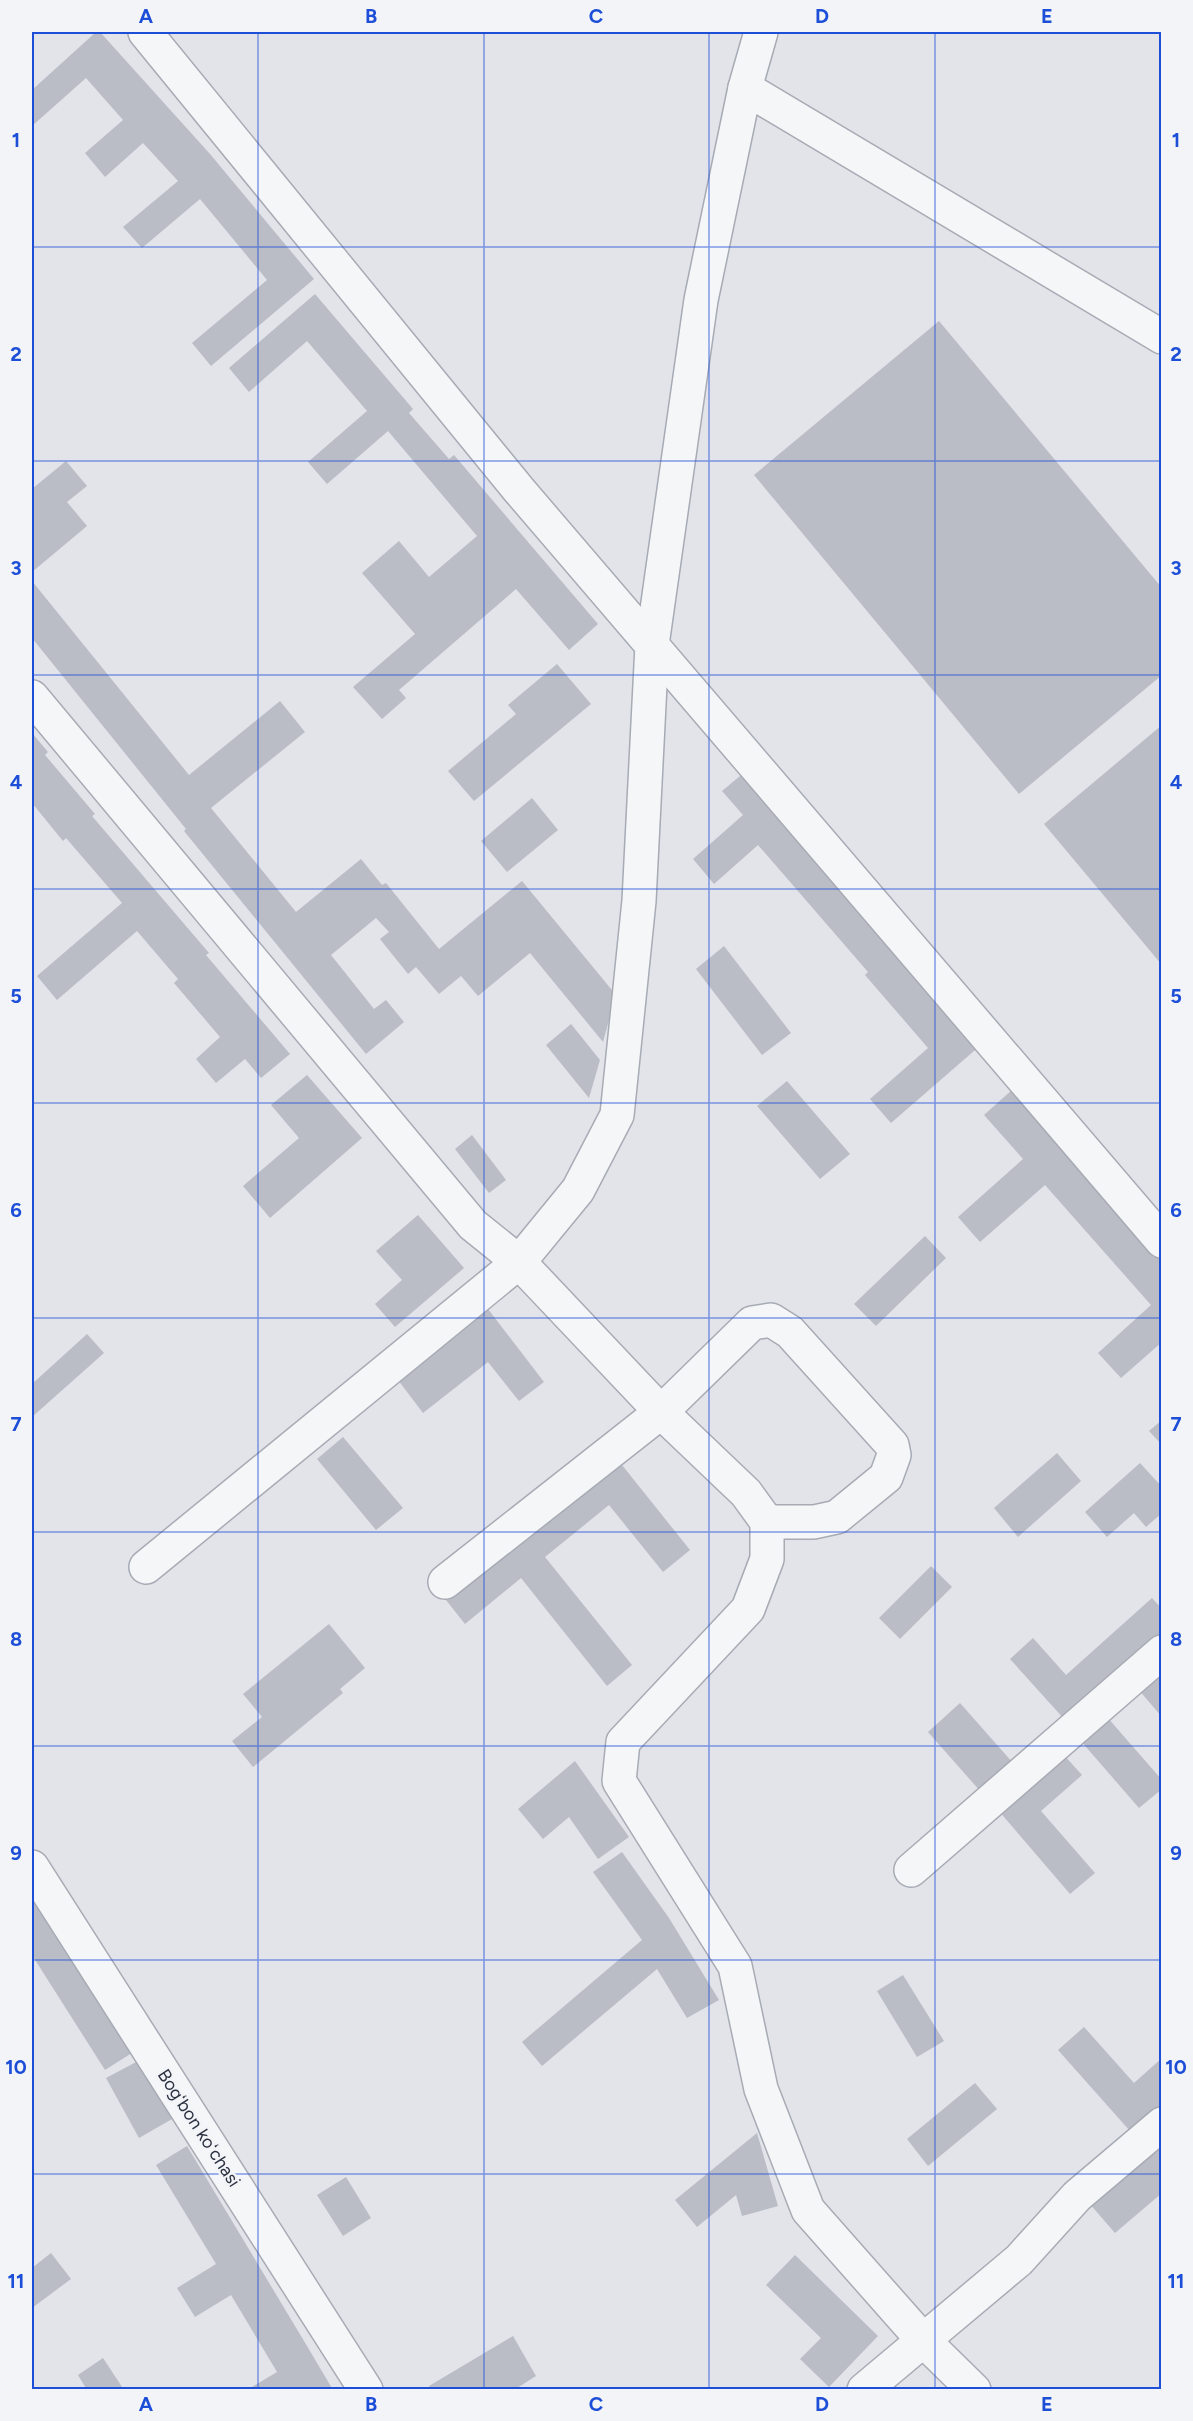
<svg xmlns="http://www.w3.org/2000/svg" width="1193" height="2421" viewBox="0 0 1193 2421" font-family="Figtree,sans-serif">
<rect width="100%" height="100%" fill="#e2e4ea"/>
<!-- building -->
<g fill="#babdc6">
<path d="M96,32H100L210,154L314,279L211,366L192,343L267,280L200,199L142,248L123,227L178,181L143,143L105,177L85,153L123,120L86,78L32,126V90Z"/>
<path d="M315,294L413,409L409,413L449,459L454,455L598,624L569,650L516,589L399,690L406,698L382,719L353,687L415,634L362,573L399,541L429,577L477,536L388,431L327,484L308,462L367,411L307,341L249,392L229,368Z"/>
<path d="M939,321L1162,588V675L1019,794L754,475Z"/>
<path d="M66,461L87,486L67,502L87,526L32,572V489Z"/>
<path d="M32,581L189,775L280,701L305,732L211,808L296,912L361,859L382,885L386,883L439,949L522,881L616,995L603,1042L530,953L478,996L461,976L439,994L416,967L408,974L380,939L389,932L376,918L331,955L374,1009L386,1000L404,1022L366,1054L184,831L186,829L32,638Z"/>
<path d="M557,664L591,704L474,801L448,771L516,714L508,705Z"/>
<path d="M1162,725V965L1044,824Z"/>
<path d="M32,733L48,752L45,755L95,814L92,816L209,953L206,955L290,1054L261,1078L245,1059L216,1083L196,1059L220,1037L174,983L178,979L137,931L57,1000L37,976L122,903L66,838L63,841L32,803Z"/>
<path d="M746,771L982,1044L891,1123L870,1099L928,1048L865,975L868,972L758,845L714,884L693,859L743,815L722,791Z"/>
<path d="M532,798L558,830L507,872L481,841Z"/>
<path d="M724,946L791,1033L762,1055L696,969Z"/>
<path d="M571,1024L600,1060L589,1098L546,1045Z"/>
<path d="M307,1075L362,1138L270,1218L243,1186L299,1138L271,1105Z"/>
<path d="M787,1081L850,1154L820,1179L757,1106Z"/>
<path d="M1013,1089L1162,1257V1342L1121,1378L1098,1353L1151,1305L1045,1185L980,1242L958,1217L1023,1159L984,1115Z"/>
<path d="M472,1135L506,1180L489,1193L455,1149Z"/>
<path d="M418,1215L464,1268L395,1327L375,1304L402,1280L376,1251Z"/>
<path d="M925,1236L946,1258L876,1326L854,1304Z"/>
<path d="M488,1309L544,1382L519,1401L488,1362L423,1413L398,1380Z"/>
<path d="M87,1334L104,1353L32,1417V1384Z"/>
<path d="M1162,1420V1445L1149,1431Z"/>
<path d="M343,1437L403,1508L376,1530L317,1459Z"/>
<path d="M1057,1453L1081,1481L1018,1537L994,1508Z"/>
<path d="M614,1455L690,1550L663,1572L609,1505L545,1557L632,1665L607,1686L521,1578L465,1624L442,1595Z"/>
<path d="M1140,1463L1162,1487V1513L1146,1527L1134,1513L1107,1537L1085,1512Z"/>
<path d="M931,1566L952,1587L900,1639L879,1618Z"/>
<path d="M1152,1598L1162,1609V1639L1065,1720L1010,1659L1033,1638L1066,1675Z"/>
<path d="M329,1624L365,1668L340,1689L343,1693L253,1767L232,1741L262,1717L243,1694Z"/>
<path d="M1162,1670V1717L1138,1689Z"/>
<path d="M960,1703L1013,1763L981,1792L928,1732Z"/>
<path d="M1107,1717L1162,1780V1789L1139,1808L1080,1740Z"/>
<path d="M1063,1754L1082,1775L1041,1811L1095,1873L1070,1894L998,1810Z"/>
<path d="M575,1761L629,1837L598,1859L569,1817L543,1839L518,1809Z"/>
<path d="M622,1852L669,1918L719,2000L687,2018L657,1969L542,2066L522,2042L642,1940L593,1872Z"/>
<path d="M32,1889L135,2051L105,2070L32,1955Z"/>
<path d="M903,1975L944,2041L917,2057L877,1991Z"/>
<path d="M1084,2027L1134,2083L1162,2058V2110L1130,2131L1058,2050Z"/>
<path d="M140,2060L172,2119L139,2138L106,2078Z"/>
<path d="M975,2083L997,2109L928,2166L907,2139Z"/>
<path d="M757,2133L778,2206L742,2216L736,2195L697,2227L675,2200Z"/>
<path d="M1162,2141V2193L1115,2233L1089,2203Z"/>
<path d="M187,2146L310,2351L333,2390H247L277,2372L231,2295L195,2317L177,2288L216,2264L156,2165Z"/>
<path d="M346,2177L371,2218L343,2236L317,2195Z"/>
<path d="M51,2253L71,2279L32,2308V2268Z"/>
<path d="M795,2255L878,2336L829,2387L800,2359L821,2338L766,2285Z"/>
<path d="M513,2336L536,2376L514,2390H430L429,2386Z"/>
<path d="M103,2358L124,2390H87L78,2375Z"/>
</g>
<g fill="none" stroke-linecap="round" stroke-linejoin="round">
<defs>
<g id="minor">
<path d="M145,32L519,490L1162,1241"/>
<path d="M745,88L1162,337"/>
<path d="M32,697L473,1225L519,1262L578,1190L617,1115L639,901L652,645L701,300L745,88L761,32"/>
<path d="M146,1567L519,1262L661,1412L746,1493L767,1522V1559L748,1609L623,1742L619,1781L735,1966L761,2089L808,2210L922,2339L974,2390"/>
<path d="M445,1582L661,1412L752,1323L771,1320L790,1332L892,1445L894,1455L886,1477L837,1517L814,1522H767"/>
<path d="M32,1867L366,2390"/>
<path d="M911,1870L1162,1652"/>
<path d="M864,2390L1019,2260L1077,2196L1162,2124"/>
</g>
</defs>
<!-- minor casing -->
<use href="#minor" stroke="#a7abb4" stroke-width="36"/>
<!-- minor -->
<use href="#minor" stroke="#f5f6f8" stroke-width="33"/>
</g>
<!-- grid -->
<path fill="none" stroke="#1d4ed8" stroke-width="1.5" stroke-opacity="0.55" d="M258,32V2390M484,32V2390M709,32V2390M935,32V2390M32,247H1162M32,461H1162M32,675H1162M32,889H1162M32,1103H1162M32,1318H1162M32,1532H1162M32,1746H1162M32,1960H1162M32,2174H1162"/>
<g text-anchor="middle" dominant-baseline="central" stroke-width="5" stroke-linejoin="round" paint-order="stroke">
<!-- street labels -->
<g font-size="18" fill="#2b3141" stroke="#f2f4f7">
<text transform="translate(199 2128) rotate(57)">Bogʻbon koʻchasi</text>
</g>
</g>
<!-- border -->
<rect width="1193" height="2421" fill="none" stroke="#f2f4f7" stroke-width="66"/>
<rect x="33" y="33" width="1127" height="2355" fill="none" stroke="#1d4ed8" stroke-width="2"/>
<g font-size="20" text-anchor="middle" font-weight="bold" fill="#1d4ed8">
<text x="146" y="23">A</text>
<text x="371" y="23">B</text>
<text x="596" y="23">C</text>
<text x="822" y="23">D</text>
<text x="1047" y="23">E</text>
<text x="16" y="147">1</text>
<text x="1176" y="147">1</text>
<text x="16" y="361">2</text>
<text x="1176" y="361">2</text>
<text x="16" y="575">3</text>
<text x="1176" y="575">3</text>
<text x="16" y="789">4</text>
<text x="1176" y="789">4</text>
<text x="16" y="1003">5</text>
<text x="1176" y="1003">5</text>
<text x="16" y="1217">6</text>
<text x="1176" y="1217">6</text>
<text x="16" y="1431">7</text>
<text x="1176" y="1431">7</text>
<text x="16" y="1646">8</text>
<text x="1176" y="1646">8</text>
<text x="16" y="1860">9</text>
<text x="1176" y="1860">9</text>
<text x="16" y="2074">10</text>
<text x="1176" y="2074">10</text>
<text x="16" y="2288">11</text>
<text x="1176" y="2288">11</text>
<text x="146" y="2411">A</text>
<text x="371" y="2411">B</text>
<text x="596" y="2411">C</text>
<text x="822" y="2411">D</text>
<text x="1047" y="2411">E</text>
</g>
</svg>
